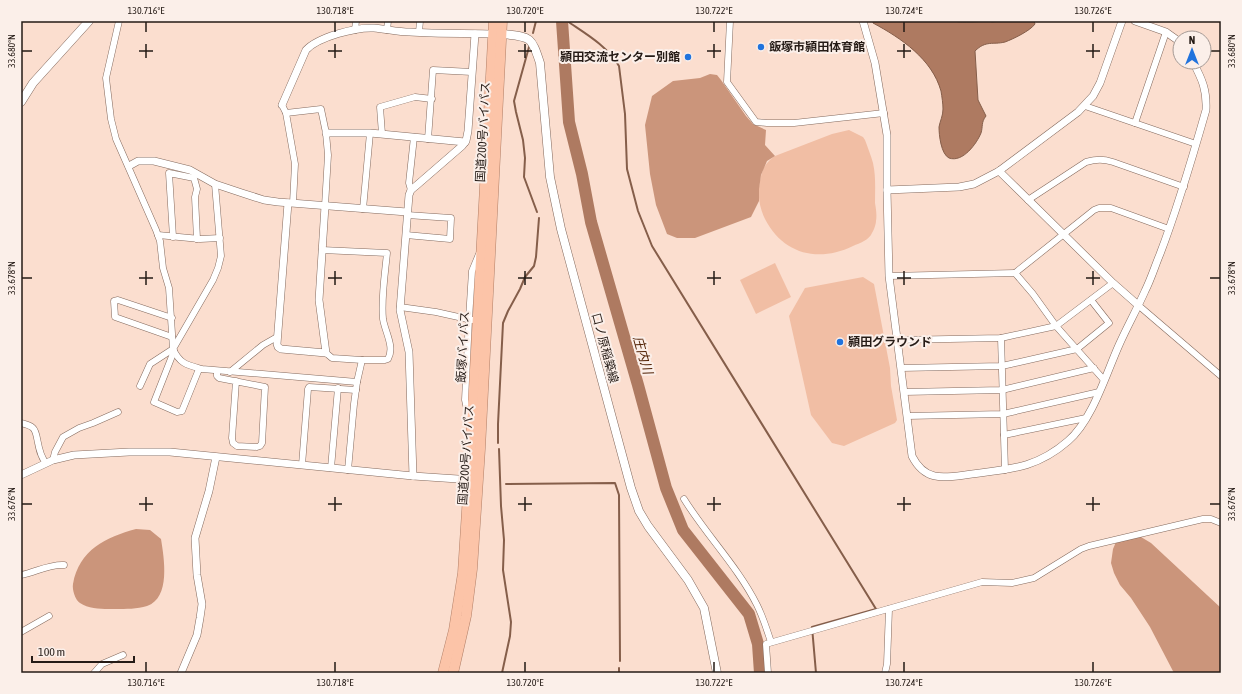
<svg xmlns="http://www.w3.org/2000/svg" width="1242" height="694" viewBox="0 0 1242 694" font-family="'Asap Condensed','Noto Sans JP',sans-serif">
<rect width="100%" height="100%" fill="#fbdecf"/>
<!-- green -->
<g fill="#f1bea4">
<path d="M849,130L863,137L865,140C868,148 871,156 873,163C876,176 875,190 875,203C876,209 877,215 876,221C876,224 874,230 872,233C869,240 860,243 853,246C818,263 783,254 765,219C760,209 758,198 759,187C761,173 763,164 775,156L832,134Z"/>
<path d="M775,263L791,297L756,314L740,280Z"/>
<path d="M863,277L874,284L890,368L891,386L897,420L895,423L844,446L832,443L811,415L789,316L805,288Z"/>
</g>
<!-- forest -->
<g fill="#cb957b">
<path d="M710,74L717,75L721,80L746,116L753,124L766,130L765,145L775,156L767,161L761,175L759,189V201L751,217L695,238H677L667,234L656,205L650,174L645,125L652,96L673,81L700,78Z"/>
<path d="M136,529L150,530L161,539C164,558 171,598 147,606C137,609 126,609 116,609C106,609 90,610 80,603C75,600 72,589 73,584C79,550 106,537 136,529Z"/>
<path d="M1128,537H1141L1151,543L1221,608V673H1174L1150,627L1131,598L1120,585L1114,573L1111,563L1113,549L1116,542Z"/>
</g>
<!-- water -->
<path fill="#ae7a61" stroke="#855e4a" d="M873,21H955C962,24 981,21 990,21L992,22L1000,21H1034L1035,24C1030,31 1013,39 1005,42C993,45 986,40 975,51L978,100L986,116C981,122 983,127 981,133C977,143 963,163 949,158C941,154 939,135 939,127C940,121 943,116 943,109C943,104 942,97 941,91C932,59 901,38 873,23Z"/>
<g fill="none" stroke-linecap="round" stroke-linejoin="round">
<!-- stream -->
<g stroke="#855e4a" stroke-width="2">
<path d="M567,21C586,34 606,45 619,66L625,114L627,169L638,211L652,246L876,609L812,627L816,673"/>
<path d="M533,33L536,21"/>
<path d="M529,47L514,101L516,112L523,140L525,158L524,177L537,212"/>
<path d="M498,443V424L503,323L508,311L520,289L525,277L534,266L536,257L539,218"/>
<path d="M499,449L501,506L504,540L503,570L511,622L510,636L502,673"/>
<path d="M506,484L615,483L619,495L620,661"/>
<path d="M619,668V673"/>
</g>
<!-- river -->
<path stroke="#ae7a61" stroke-width="12" d="M562,21L569,122L582,174L591,222L638,385L666,488L683,530L749,614L758,644L760,673"/>
<defs>
<g id="minor">
<path d="M119,21L106,78L111,119L116,139L156,230L160,241L163,268L169,288L173,349C180,364 187,365 202,369L357,382L354,404L348,470"/>
<path d="M730,21L727,82L756,122L767,123H794L884,113"/>
<path d="M355,30L356,21"/>
<path d="M387,30L388,21"/>
<path d="M419,32L420,21"/>
<path d="M282,105L286,113L295,164L293,203"/>
<path d="M1085,106L1196,144"/>
<path d="M286,113L321,109L326,133L328,155L325,206"/>
<path d="M1135,123L1166,32"/>
<path d="M382,134L380,107L415,97L432,99"/>
<path d="M428,139L433,70L472,72"/>
<path d="M411,190L409,183L414,137"/>
<path d="M1028,200L1086,162C1097,159 1103,159 1113,162L1184,187"/>
<path d="M363,209L370,133"/>
<path d="M158,235L200,239L220,238"/>
<path d="M406,235L450,239L451,218L407,215"/>
<path d="M173,237L169,173L194,178L197,189L195,197L197,239"/>
<path d="M322,250L387,253C385,274 381,298 383,319C385,332 395,347 388,359L385,360H362L357,382"/>
<path d="M1015,273L1094,210L1099,208H1111L1169,229"/>
<path d="M889,276L1015,273L1033,294L1056,326L1001,338L897,340"/>
<path d="M1138,305L1221,376"/>
<path d="M400,307L436,312L472,320"/>
<path d="M172,318L118,300L114,301L115,317L172,337"/>
<path d="M1001,338L1005,470"/>
<path d="M174,351L154,402L177,412L182,411L199,369"/>
<path d="M326,353L332,358L362,360"/>
<path d="M901,368L1002,366L1077,349L1109,323L1091,300"/>
<path d="M217,371V376L219,378L265,387L262,443L260,446L257,447L237,446L233,443L232,438L236,381"/>
<path d="M230,372L263,345L277,337"/>
<path d="M1104,380L1056,326L1113,283"/>
<path d="M140,386L150,364L173,349L213,280L218,268L221,256L215,184"/>
<path d="M904,392L1002,390L1094,368"/>
<path d="M907,416L1003,414L1099,392"/>
<path d="M469,419L465,400L469,319L472,271L479,254"/>
<path d="M21,423C25,424 30,425 33,428C39,433 36,452 46,463"/>
<path d="M1004,435L1086,418"/>
<path d="M53,460L55,452L63,437L79,428L93,423L118,412"/>
<path d="M302,465L308,389L309,387L356,390"/>
<path d="M331,468L338,388"/>
<path d="M684,499C707,536 738,567 757,605C763,617 767,630 771,642"/>
<path d="M21,575C36,572 49,564 64,565"/>
<path d="M21,632L49,616"/>
<path d="M94,673L102,664L123,655"/>
<path d="M768,673L766,644L982,582L1012,583L1034,578L1081,549L1089,546L1203,519H1211L1221,523"/>
<path d="M885,673L887,664L889,609"/>
</g>
<g id="tertiary">
<path d="M863,21L875,63L887,135V190L889,276L912,456C926,484 947,477 972,474C1011,469 1037,468 1068,441C1092,421 1106,374 1119,345C1127,327 1137,309 1145,291C1151,279 1155,266 1160,254C1178,207 1192,159 1206,110C1207,90 1202,79 1193,62"/>
<path d="M1135,21L1166,32L1180,42"/>
<path d="M282,105L306,50C318,37 356,27 374,28C386,29 398,32 410,32C439,34 468,33 496,34"/>
<path d="M326,133H370L465,142"/>
<path d="M129,166L138,161H154L190,170L215,184L242,193L264,200L278,202L407,212"/>
<path d="M999,171L1113,283L1138,305"/>
<path d="M887,190L959,187L974,184L999,171L1078,112L1093,96L1100,83L1122,21"/>
<path d="M288,203L277,344L278,347L281,349L326,353L319,300L325,206"/>
<path d="M21,475L53,460L74,455L129,452H170L413,476L473,480"/>
<path d="M413,476L409,352L400,310L409,195L411,190L417,185L462,146L466,141L468,131L475,34"/>
<path d="M181,673L197,635L200,618L202,604L197,575L195,538L209,491L216,457"/>
</g>
<g id="secondary">
<path d="M502,34C530,37 531,35 540,63L550,177L561,229L631,488L639,511L648,526L688,580L704,608L717,673"/>
<path d="M21,102L33,83L89,21"/>
</g>
<g id="trunk">
<path d="M443,673L454,630L463,573L469,480L494,21"/>
<path d="M453,673L466,616L472,569L480,449L502,21"/>
</g>
</defs>
<!-- minor casing -->
<use href="#minor" stroke="#846a5e" stroke-width="7"/>
<!-- tertiary casing -->
<use href="#tertiary" stroke="#846a5e" stroke-width="8"/>
<!-- secondary casing -->
<use href="#secondary" stroke="#846a5e" stroke-width="9"/>
<!-- trunk casing -->
<use href="#trunk" stroke="#b17f67" stroke-width="11"/>
<!-- minor -->
<use href="#minor" stroke="#fff" stroke-width="6"/>
<!-- tertiary -->
<use href="#tertiary" stroke="#fff" stroke-width="7"/>
<!-- secondary -->
<use href="#secondary" stroke="#fff" stroke-width="8"/>
<!-- trunk -->
<use href="#trunk" stroke="#fcc4a8" stroke-width="10"/>
</g>
<!-- ticks -->
<path fill="none" stroke="#251b16" stroke-width="1.5" d="M146,22V32M335,22V32M525,22V32M714,22V32M904,22V32M1093,22V32M146,44V58M335,44V58M525,44V58M714,44V58M904,44V58M1093,44V58M22,51H32M139,51H153M328,51H342M518,51H532M707,51H721M897,51H911M1086,51H1100M1210,51H1220M146,271V285M335,271V285M525,271V285M714,271V285M904,271V285M1093,271V285M22,278H32M139,278H153M328,278H342M518,278H532M707,278H721M897,278H911M1086,278H1100M1210,278H1220M146,497V511M335,497V511M525,497V511M714,497V511M904,497V511M1093,497V511M22,504H32M139,504H153M328,504H342M518,504H532M707,504H721M897,504H911M1086,504H1100M1210,504H1220M146,662V672M335,662V672M525,662V672M714,662V672M904,662V672M1093,662V672"/>
<!-- markers -->
<g fill="#2073dd" stroke="#fbefe9" stroke-width="1.5">
<circle cx="761" cy="47" r="4"/>
<circle cx="688" cy="57" r="4"/>
<circle cx="840" cy="342" r="4"/>
</g>
<g text-anchor="middle" dominant-baseline="central" stroke-width="4" stroke-linejoin="round" paint-order="stroke">
<!-- poi labels -->
<g font-size="12" font-weight="bold" fill="#251b16" stroke="#fbefe9" text-anchor="start">
<text x="769" y="47">飯塚市頴田体育館</text>
<text x="680" y="57" text-anchor="end">頴田交流センター別館</text>
<text x="848" y="342">頴田グラウンド</text>
</g>
<!-- street labels -->
<g font-size="12" fill="#251b16" stroke="#fbefe9">
<text transform="translate(483 132) rotate(-87)">国道200号バイパス</text>
<text transform="translate(463 347) rotate(-87)">飯塚バイパス</text>
<text transform="translate(605 348) rotate(75)">口ノ原稲築線</text>
<text transform="translate(466 455) rotate(-86)">国道200号バイパス</text>
</g>
<!-- water labels -->
<g font-size="13" font-style="italic" fill="#4f1e00" stroke="#fbefe9">
<text transform="translate(643 355) rotate(74)">庄内川</text>
</g>
</g>
<!-- border -->
<rect width="1242" height="694" fill="none" stroke="#fbefe9" stroke-width="44"/>
<!-- north arrow -->
<g transform="translate(1192 50)"><circle r="19" fill="#fbefe9" stroke="#a59a95"/>
<path d="M0-3L7 15L0 10L-7 15Z" fill="#2073dd"/>
<text y="-6" font-size="11" font-weight="bold" text-anchor="middle" fill="#251b16">N</text>
</g>
<!-- scale -->
<path d="M32 656v6h102v-6" fill="none" stroke="#251b16" stroke-width="2"/>
<text x="38" y="656" font-size="12" fill="#251b16" stroke="#fbefe9" stroke-width="3" paint-order="stroke">100 m</text>
<rect x="22" y="22" width="1198" height="650" fill="none" stroke="#251b16" stroke-width="1.5"/>
<g font-size="10" text-anchor="middle" fill="#251b16">
<text x="146" y="14">130.716°E</text>
<text x="335" y="14">130.718°E</text>
<text x="525" y="14">130.720°E</text>
<text x="714" y="14">130.722°E</text>
<text x="904" y="14">130.724°E</text>
<text x="1093" y="14">130.726°E</text>
<text transform="translate(11 51) rotate(-90)" y="4">33.680°N</text>
<text transform="translate(1231 51) rotate(-90)" y="4">33.680°N</text>
<text transform="translate(11 278) rotate(-90)" y="4">33.678°N</text>
<text transform="translate(1231 278) rotate(-90)" y="4">33.678°N</text>
<text transform="translate(11 504) rotate(-90)" y="4">33.676°N</text>
<text transform="translate(1231 504) rotate(-90)" y="4">33.676°N</text>
<text x="146" y="686">130.716°E</text>
<text x="335" y="686">130.718°E</text>
<text x="525" y="686">130.720°E</text>
<text x="714" y="686">130.722°E</text>
<text x="904" y="686">130.724°E</text>
<text x="1093" y="686">130.726°E</text>
</g>
</svg>
